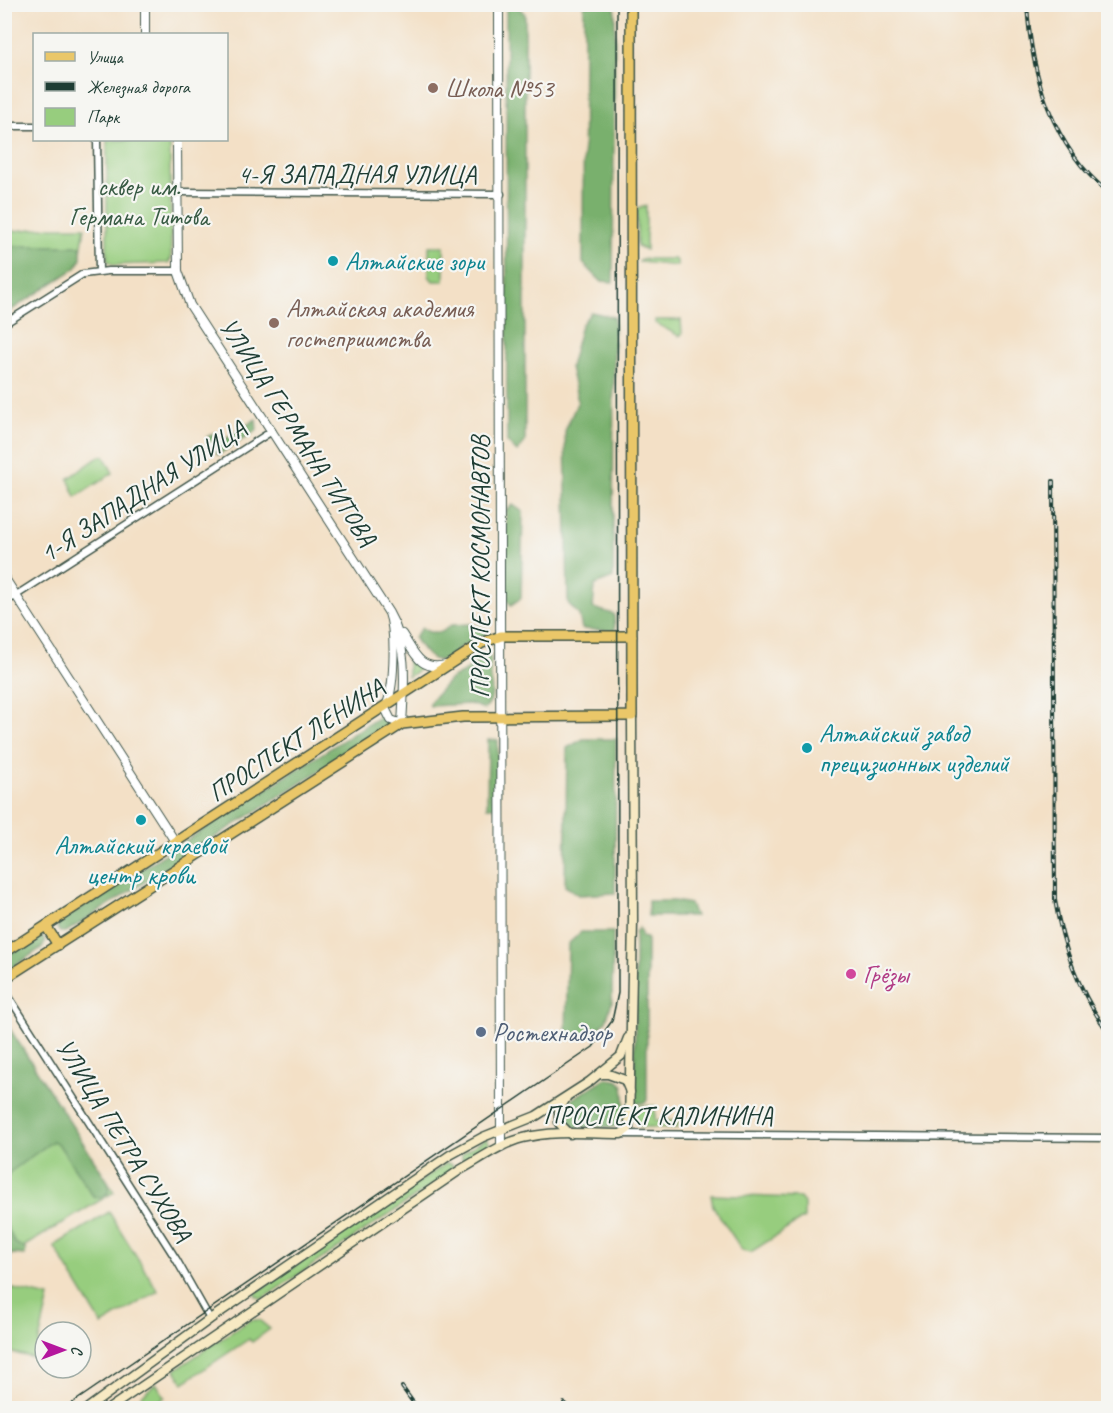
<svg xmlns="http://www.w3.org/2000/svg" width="1113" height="1413" viewBox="0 0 1113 1413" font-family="Caveat,sans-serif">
<rect width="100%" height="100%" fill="#f6f6f2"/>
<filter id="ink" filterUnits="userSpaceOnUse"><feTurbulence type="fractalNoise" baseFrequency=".0167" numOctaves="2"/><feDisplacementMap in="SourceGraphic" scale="12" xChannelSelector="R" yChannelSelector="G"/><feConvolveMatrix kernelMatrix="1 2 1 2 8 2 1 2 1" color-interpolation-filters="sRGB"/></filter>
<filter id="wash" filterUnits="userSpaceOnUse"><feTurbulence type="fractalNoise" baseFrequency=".008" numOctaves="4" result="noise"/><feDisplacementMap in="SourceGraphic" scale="24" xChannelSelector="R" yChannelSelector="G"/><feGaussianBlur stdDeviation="1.35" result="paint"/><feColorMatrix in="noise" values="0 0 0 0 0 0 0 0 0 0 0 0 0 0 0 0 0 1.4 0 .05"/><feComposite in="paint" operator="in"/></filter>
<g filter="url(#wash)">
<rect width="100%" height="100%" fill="#f3e0c6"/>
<!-- green -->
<g fill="#97cd7e" stroke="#5b8559" stroke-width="1.5">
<path d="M107,140H169L170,142L171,259L168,263L114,265L107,260Z"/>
<path d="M646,206V250L637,246V208Z"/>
<path d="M51,227H85L79,264L5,314V232Z"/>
<path d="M429,246H444V281H433L429,276Z"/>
<path d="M641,259H674L677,261V266L639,262Z"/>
<path d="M655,320H681L682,334L679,336L655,323Z"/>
<path d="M100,456H104L113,473L76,497L68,479Z"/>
<path d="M408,650L421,668L408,677Z"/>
<path d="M4,1020L114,1192L5,1258H4Z"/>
<path d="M635,1106H655V1121H678V1128L641,1127L636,1122Z"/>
<path d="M486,1138L491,1146L468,1160L462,1159V1154Z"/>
<path d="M447,1163L453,1165L452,1172L262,1299L256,1296L255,1293Z"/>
<path d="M711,1195L800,1198L804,1203V1218L751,1252L742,1250L713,1206Z"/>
<path d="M109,1212L158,1291L102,1325L54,1246Z"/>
<path d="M5,1287L49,1297L35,1358L5,1351Z"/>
<path d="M250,1320H259L270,1329L252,1342L249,1339L183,1383L175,1370Z"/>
<path d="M156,1383L165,1397L148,1408H124L129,1405L128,1402L134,1398L137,1400Z"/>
</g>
<!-- forest -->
<g fill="#79b06d" stroke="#4c7650" stroke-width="1.5">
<path d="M516,5L525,14V442L517,452L507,442L506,6Z"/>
<path d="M584,5H614L615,8L613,282L601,281L583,263Z"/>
<path d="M5,246H81V259L76,268L5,314V296L10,293L5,282Z"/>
<path d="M591,312L614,317L613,578L595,585L593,608L614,614L615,631L582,629L579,615L568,603L565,431L578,401L570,367L581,325Z"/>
<path d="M256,419L257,430L218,455L207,437L214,433L221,442Z"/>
<path d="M513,505L523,512L521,598L511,605L506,598V511Z"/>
<path d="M471,624L485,628L487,634L457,649L456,655C435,668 425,656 414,637L422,628L429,632H442L451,625Z"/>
<path d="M485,656H490L491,661C487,676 499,700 484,709L470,704L430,706L429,703L450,679L464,672Z"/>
<path d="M379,717L385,718L388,723L385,729L66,932H60L57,928L59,922Z"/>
<path d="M583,739H616L615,893L579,895L565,886L567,748Z"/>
<path d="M488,740H498V807H487Z"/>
<path d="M648,901H674L690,904L695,916H648Z"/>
<path d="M639,928L642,937L647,938V1100L645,1103H635V932Z"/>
<path d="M581,932H613L612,1002L606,1021L592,1035H566L568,944Z"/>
<path d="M42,936L45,941L43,947L5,972V957L35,937Z"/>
<path d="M4,1020L109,1183L108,1193L100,1198L93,1196L59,1145L53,1141L10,1172L5,1180Z"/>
<path d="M606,1078L619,1081L623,1086C625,1101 627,1118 614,1127H569L563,1122L569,1101Z"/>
<path d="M5,1223L15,1243L26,1249L25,1255L10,1254L9,1265L5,1266Z"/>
</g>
</g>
<g filter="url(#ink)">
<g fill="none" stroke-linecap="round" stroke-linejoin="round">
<defs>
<g id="minor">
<path d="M4,126H34"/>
<path d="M97,140L99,272"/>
<path d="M178,192L501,194"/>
<path d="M4,324L83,274L108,271H178"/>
<path d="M4,603L272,431"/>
<path d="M4,989L176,1259L210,1319"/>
<path d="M622,1134L1108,1138"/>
</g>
<g id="tertiary">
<path d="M145,4V34"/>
<path d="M499,4L501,1147"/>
<path d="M177,140L178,271L190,305L389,613C409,647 404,687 402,724L391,720L385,708C395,691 396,632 389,613"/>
<path d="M4,577L176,843"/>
<path d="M402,634C415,654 420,671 446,665"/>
</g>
<g id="secondary">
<path d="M599,1074H608L625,1080L630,1092"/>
<path d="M566,1098L559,1110V1123L570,1134"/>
<path d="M88,1408L210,1319L450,1155L483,1137L536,1116L589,1082L621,1056L628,1038"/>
<path d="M110,1408L460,1170C480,1159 500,1144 523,1138C554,1130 589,1134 621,1134L629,1128L633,920L632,716"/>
</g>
<g id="primary">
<path d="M46,926L58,945"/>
<path d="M4,953L482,643L501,636H632"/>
<path d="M4,979L402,724L463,717L632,716L631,4"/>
</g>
</defs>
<!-- minor casing -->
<use href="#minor" stroke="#3f554a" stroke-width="9"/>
<!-- tertiary casing -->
<use href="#tertiary" stroke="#3f554a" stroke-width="10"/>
<!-- secondary casing -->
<use href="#secondary" stroke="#3f554a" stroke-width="11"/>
<!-- primary casing -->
<use href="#primary" stroke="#3f554a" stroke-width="12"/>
<!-- minor -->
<use href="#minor" stroke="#fff" stroke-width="6"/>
<!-- tertiary -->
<use href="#tertiary" stroke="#fff" stroke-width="8"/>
<!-- secondary -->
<use href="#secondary" stroke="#f7e9c3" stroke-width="8"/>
<!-- primary -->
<use href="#primary" stroke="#eac769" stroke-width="9"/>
<!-- tram -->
<path stroke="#1f3d34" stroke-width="1.5" d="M65,1408L593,1047L612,1021L618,993L617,4"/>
<defs>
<g id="rail">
<path d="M1027,4C1031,74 1052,147 1108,192"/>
<path d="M1053,481L1055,900C1063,950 1079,992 1108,1032"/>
<path d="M402,1387L417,1408"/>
<path d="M564,1403L568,1408"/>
</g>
</defs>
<!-- rail casing -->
<use href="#rail" stroke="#1f3d34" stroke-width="4"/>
<!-- rail -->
<use href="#rail" stroke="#f6f6f2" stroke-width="1.5" stroke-dasharray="4.5" stroke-linecap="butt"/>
</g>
</g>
<!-- markers -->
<g fill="#8d6e63" stroke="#f6f6f2" stroke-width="2">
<circle cx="433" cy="88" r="6"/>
<circle cx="274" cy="323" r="6"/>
</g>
<g fill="#0f9aa8" stroke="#f6f6f2" stroke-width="2">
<circle cx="333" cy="261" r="6"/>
<circle cx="807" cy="748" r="6"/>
<circle cx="141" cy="820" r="6"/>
</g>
<circle fill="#d1479c" stroke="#f6f6f2" stroke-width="2" cx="851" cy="974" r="6"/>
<circle fill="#5c6f8a" stroke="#f6f6f2" stroke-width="2" cx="481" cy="1032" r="6"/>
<g text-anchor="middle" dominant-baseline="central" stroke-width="4.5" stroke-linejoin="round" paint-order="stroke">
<!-- education labels -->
<g font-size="26" fill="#785e54" stroke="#f6f6f2" text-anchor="start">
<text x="445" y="88">Школа №53</text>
<text x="286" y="308">Алтайская академия<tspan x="286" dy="30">гостеприимства</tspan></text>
</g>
<!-- street labels -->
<g font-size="26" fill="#1f3d34" stroke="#f6f6f2">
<text x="357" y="174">4-Я ЗАПАДНАЯ УЛИЦА</text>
<text transform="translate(298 432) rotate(57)">УЛИЦА ГЕРМАНА ТИТОВА</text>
<text transform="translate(143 491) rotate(-33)">1-Я ЗАПАДНАЯ УЛИЦА</text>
<text transform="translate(480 567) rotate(-90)">ПРОСПЕКТ КОСМОНАВТОВ</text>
<text transform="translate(296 740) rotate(-33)">ПРОСПЕКТ ЛЕНИНА</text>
<text x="658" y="1115">ПРОСПЕКТ КАЛИНИНА</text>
<text transform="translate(124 1140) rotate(58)">УЛИЦА ПЕТРА СУХОВА</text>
</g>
<!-- park labels -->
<g font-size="26" fill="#375a43" stroke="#f6f6f2">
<text x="139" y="186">сквер им.<tspan x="139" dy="30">Германа Титова</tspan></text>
</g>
<!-- culture labels -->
<g font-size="26" fill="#0d838f" stroke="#f6f6f2" text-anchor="start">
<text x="345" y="261">Алтайские зори</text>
<text x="819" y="733">Алтайский завод<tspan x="819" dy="30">прецизионных изделий</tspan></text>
<text x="141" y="845" text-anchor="middle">Алтайский краевой<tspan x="141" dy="30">центр крови</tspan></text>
</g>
<!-- hotel labels -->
<g font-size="26" fill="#b23c85" stroke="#f6f6f2" text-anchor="start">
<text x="863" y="974">Грёзы</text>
</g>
<!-- service labels -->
<g font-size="26" fill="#4e5e75" stroke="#f6f6f2" text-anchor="start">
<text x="493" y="1032">Ростехнадзор</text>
</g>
</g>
<!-- margin -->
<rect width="1113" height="1413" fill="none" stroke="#f6f6f2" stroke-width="24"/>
<!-- legend -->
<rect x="33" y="33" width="195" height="108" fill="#f6f6f2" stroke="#a0aca6" stroke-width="1.5"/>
<rect x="45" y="52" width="30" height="9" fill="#eac769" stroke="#a0aca6" stroke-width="1.5"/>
<text x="87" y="63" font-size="18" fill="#1f3d34">Улица</text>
<rect x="45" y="82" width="30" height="9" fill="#1f3d34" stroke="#a0aca6" stroke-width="1.5"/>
<text x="87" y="93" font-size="18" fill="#1f3d34">Железная дорога</text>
<rect x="45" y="108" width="30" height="18" fill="#97cd7e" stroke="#a0aca6" stroke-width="1.5"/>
<text x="87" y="123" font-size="18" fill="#1f3d34">Парк</text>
<!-- north arrow -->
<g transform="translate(63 1350) rotate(90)"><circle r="28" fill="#f6f6f2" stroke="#a0aca6" stroke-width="1.5"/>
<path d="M0-4.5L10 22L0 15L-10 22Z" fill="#b5179e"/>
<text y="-9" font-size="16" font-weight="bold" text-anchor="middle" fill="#1f3d34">С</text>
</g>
</svg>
